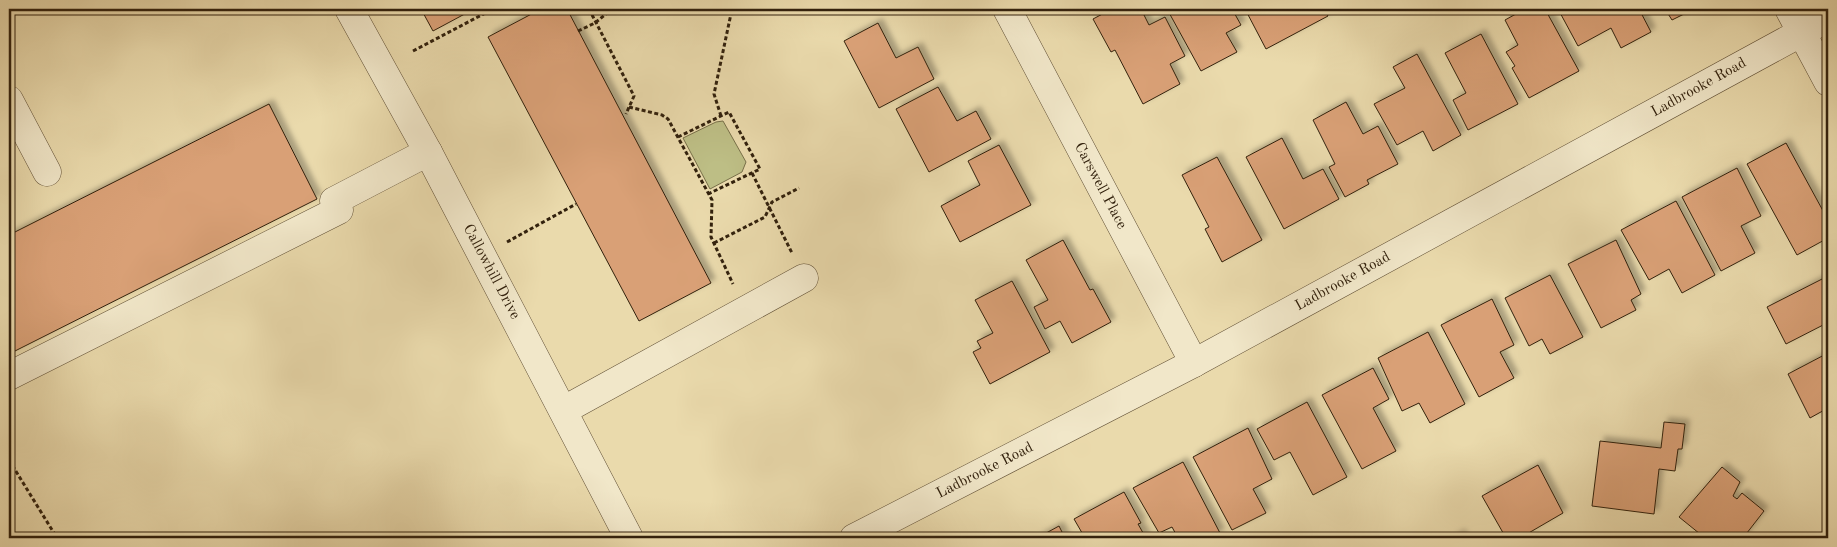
<svg xmlns="http://www.w3.org/2000/svg" width="1837" height="547" viewBox="0 0 1837 547" font-family="'Old Standard TT',serif">
<defs>
<filter id="shadow"><feDropShadow dx="4.5" dy="-4.5" stdDeviation="2.5" flood-color="#0004"/></filter>
</defs>
<rect width="100%" height="100%" fill="#eadaac"/>
<filter id="stains"><feTurbulence type="fractalNoise" baseFrequency=".004" numOctaves="4"/><feColorMatrix values="0 0 0 0 .2 0 0 0 0 .09 0 0 0 0 .02 0 0 0 .5 -.17"/></filter>
<radialGradient id="worn" r=".72"><stop offset=".6" stop-color="#630" stop-opacity="0"/><stop offset="1" stop-color="#630" stop-opacity=".3"/></radialGradient>
<!-- green -->
<path fill="#bdbe85" stroke="#787049" d="M723,121L746,162L742,172L710,189L683,138L716,122Z"/>
<!-- building -->
<g fill="#d9a076" stroke="#32210d" filter="url(#shadow)">
<path d="M421,9H474L433,31Z"/>
<path d="M541,9H567L711,283L639,321L488,37Z"/>
<path d="M871,9H906V12L871,11Z"/>
<path d="M1112,9H1141L1149,25L1165,17L1185,56L1170,64L1180,84L1143,104L1115,50L1111,52L1093,19Z"/>
<path d="M1167,9H1232L1241,25L1226,33L1237,52L1201,71Z"/>
<path d="M1245,9H1324L1328,16L1266,49Z"/>
<path d="M1525,9H1545L1579,71L1529,98L1512,68L1515,66L1506,52L1518,45L1505,20Z"/>
<path d="M1558,9H1639L1651,32L1621,48L1611,28L1578,46Z"/>
<path d="M1665,9H1694L1672,20Z"/>
<path d="M878,23L896,58L918,47L934,79L879,108L844,41Z"/>
<path d="M1481,34L1518,104L1468,130L1453,100L1466,93L1445,53Z"/>
<path d="M1417,54L1461,135L1433,151L1423,131L1397,145L1374,104L1405,88L1393,67Z"/>
<path d="M938,87L957,121L976,111L991,139L929,172L896,109Z"/>
<path d="M1346,102L1363,134L1378,126L1398,164L1367,180L1369,184L1345,197L1329,167L1335,164L1313,120Z"/>
<path d="M269,104L317,199L9,354V235Z"/>
<path d="M1282,138L1303,179L1323,169L1339,199L1284,229L1246,157Z"/>
<path d="M1786,143L1828,220V238L1797,255L1747,164Z"/>
<path d="M999,145L1031,205L960,242L941,206L980,185L968,161Z"/>
<path d="M1217,157L1262,240L1222,262L1205,229L1209,227L1182,175Z"/>
<path d="M1737,168L1761,216L1741,226L1755,253L1721,271L1682,197Z"/>
<path d="M1676,201L1715,275L1682,293L1669,269L1649,280L1621,230Z"/>
<path d="M1063,240L1090,290L1093,289L1111,322L1072,343L1060,321L1045,329L1034,307L1048,300L1026,260Z"/>
<path d="M1616,240L1641,294L1631,300L1636,310L1601,328L1568,264Z"/>
<path d="M1550,275L1583,337L1550,354L1542,339L1529,346L1505,298Z"/>
<path d="M1828,276V326L1827,323L1786,344L1767,307Z"/>
<path d="M1012,281L1050,352L990,384L973,352L981,348L977,341L993,333L975,300Z"/>
<path d="M1492,299L1514,345L1500,352L1514,378L1479,397L1441,325Z"/>
<path d="M1428,332L1465,404L1430,423L1419,403L1402,411L1378,358Z"/>
<path d="M1828,353V408L1810,418L1788,374Z"/>
<path d="M1373,368L1389,399L1373,408L1396,451L1362,469L1322,395Z"/>
<path d="M1307,402L1347,477L1313,495L1290,452L1274,460L1257,429Z"/>
<path d="M1664,422L1685,424L1682,449H1678L1675,471L1659,469L1654,514L1592,506L1600,441L1661,448Z"/>
<path d="M1248,428L1272,479L1253,489L1266,513L1232,530L1193,457Z"/>
<path d="M1183,462L1220,533L1211,538H1178L1172,527L1159,533L1133,488Z"/>
<path d="M1538,465L1563,513L1520,538H1506L1482,496Z"/>
<path d="M1722,467L1740,482L1733,496L1737,499L1742,493L1764,511L1743,538H1705L1679,517Z"/>
<path d="M1124,492L1141,523L1138,524L1146,538H1085L1074,519Z"/>
<path d="M1059,526L1065,538H1037Z"/>
<path d="M1461,534L1463,538H1452Z"/>
</g>
<g fill="none" stroke-linecap="round" stroke-linejoin="round">
<defs>
<g id="minor">
<path d="M349,9L428,152L629,538"/>
<path d="M1007,9L1194,363"/>
<path d="M1789,9L1828,82"/>
<path d="M9,100L47,172"/>
<path d="M9,376L339,210L334,201L428,152"/>
<path d="M564,410L804,278"/>
<path d="M854,538L1194,363L1828,18"/>
</g>
</defs>
<!-- minor casing -->
<use href="#minor" stroke="#604f35" stroke-width="29"/>
<!-- path -->
<g stroke="#32210d" stroke-width="3" stroke-dasharray="4 2.5" stroke-linecap="butt">
<path d="M589,9L634,96L626,114"/>
<path d="M578,31L595,23L612,9"/>
<path d="M413,51L493,9"/>
<path d="M629,107L662,115L668,119L712,200L711,237L733,284"/>
<path d="M721,116L714,94L732,9"/>
<path d="M678,137L729,112L760,169L708,194"/>
<path d="M752,173L792,253"/>
<path d="M507,242L576,204"/>
<path d="M714,243L765,217L772,202L799,188"/>
<path d="M9,460L57,538"/>
</g>
<!-- minor -->
<use href="#minor" stroke="#f1e7c9" stroke-width="28"/>
</g>
<g text-anchor="middle" dominant-baseline="central" stroke-width="4.5" stroke-linejoin="round" paint-order="stroke">
<!-- street labels -->
<g font-size="15" fill="#32210d" stroke="#f1e7c9">
<text transform="translate(1699 88) rotate(-29)">Ladbrooke Road</text>
<text transform="translate(1100 186) rotate(62)">Carswell Place</text>
<text transform="translate(491 272) rotate(62)">Callowhill Drive</text>
<text transform="translate(1343 282) rotate(-29)">Ladbrooke Road</text>
<text transform="translate(985 471) rotate(-27)">Ladbrooke Road</text>
</g>
</g>
<!-- margin -->
<rect width="1837" height="547" fill="none" stroke="#eadaac" stroke-width="30"/>
<rect x="10" y="10" width="1817" height="527" fill="none" stroke="#32210d" stroke-width="2.5"/>
<rect x="15" y="15" width="1807" height="517" fill="none" stroke="#32210d"/>
<rect width="100%" height="100%" filter="url(#stains)"/>
<rect width="100%" height="100%" fill="url(#worn)"/>
</svg>
